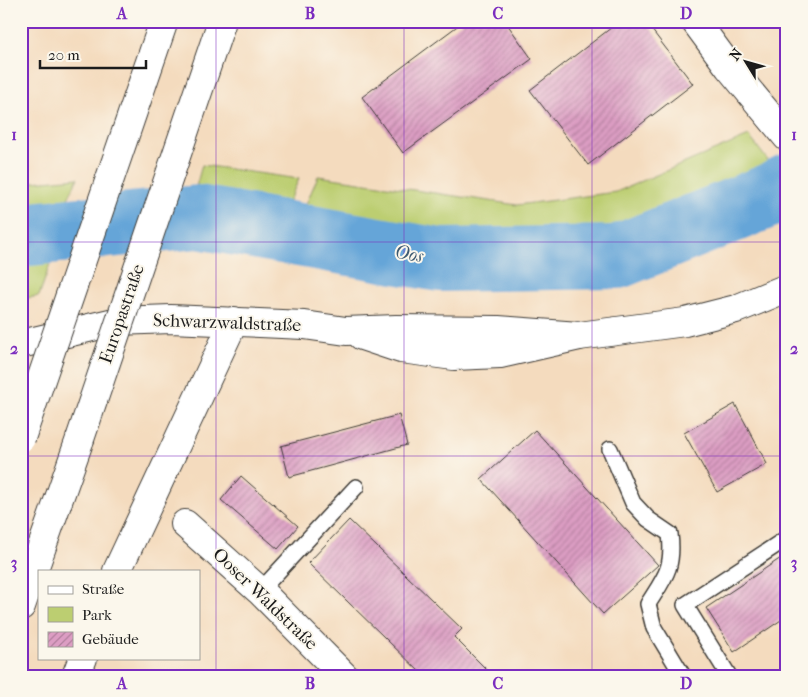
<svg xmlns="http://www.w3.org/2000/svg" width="808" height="697" viewBox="0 0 808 697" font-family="'IM FELL French Canon',serif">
<defs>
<pattern id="building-hatch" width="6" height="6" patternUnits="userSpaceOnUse" patternTransform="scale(1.25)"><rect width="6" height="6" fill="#dc9dc3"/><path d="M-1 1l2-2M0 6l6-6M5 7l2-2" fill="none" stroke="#b27f9e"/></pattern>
</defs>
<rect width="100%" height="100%" fill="#fbf7ec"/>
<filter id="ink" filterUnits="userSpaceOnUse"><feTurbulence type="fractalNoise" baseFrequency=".02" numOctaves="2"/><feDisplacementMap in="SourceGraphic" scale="10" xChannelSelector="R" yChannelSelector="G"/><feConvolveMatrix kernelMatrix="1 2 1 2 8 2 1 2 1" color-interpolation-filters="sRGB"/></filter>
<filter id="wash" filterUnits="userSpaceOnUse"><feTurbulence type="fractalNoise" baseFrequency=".0096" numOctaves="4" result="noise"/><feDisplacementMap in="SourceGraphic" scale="20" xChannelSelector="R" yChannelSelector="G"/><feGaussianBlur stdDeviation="1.12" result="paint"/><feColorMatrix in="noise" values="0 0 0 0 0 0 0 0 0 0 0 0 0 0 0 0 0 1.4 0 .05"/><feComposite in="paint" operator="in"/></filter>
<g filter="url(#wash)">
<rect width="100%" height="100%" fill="#f4dbbe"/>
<!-- green -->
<g fill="#bcce71" stroke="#6c7546">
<path d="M749,136L773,167L681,207L594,237L525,245L304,209L318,176L517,205L616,192Z"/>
<path d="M202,165L299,179L285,209L194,194Z"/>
<path d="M78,178L62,211L21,220V183Z"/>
<path d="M58,241L39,296L21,299V246Z"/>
</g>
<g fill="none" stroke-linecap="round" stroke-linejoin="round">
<!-- river -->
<path stroke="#65a5d8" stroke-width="64" d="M21,235L198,217L440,260L617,257L776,193L787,186"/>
</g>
<g id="blocks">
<!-- building -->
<g fill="url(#building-hatch)">
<path d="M464,21H505L532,59L403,153L362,97Z"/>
<path d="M620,21H645L693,84L588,165L530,90Z"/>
<path d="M735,404L767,464L717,492L684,433Z"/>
<path d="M399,415L407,445L289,477L281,446Z"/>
<path d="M535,430L658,565L603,614L481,479Z"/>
<path d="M241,476L298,526L278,549L221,500Z"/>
<path d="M349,520L462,629L454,637L493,676H424L308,563Z"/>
<path d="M787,554V616L734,652L706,608Z"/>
</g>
</g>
</g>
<g filter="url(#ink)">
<use href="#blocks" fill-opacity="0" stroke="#3c3934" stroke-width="1"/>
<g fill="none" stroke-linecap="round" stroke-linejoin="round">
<defs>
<g id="lane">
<path d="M610,449L633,503L648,519L670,534C674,568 665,577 648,604L654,628L683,676"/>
<path d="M260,591L356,487"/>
<path d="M729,676L685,605L787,538"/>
</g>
<g id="street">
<path d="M695,21L729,67L787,137"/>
<path d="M185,524L260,591L344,676"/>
</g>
<g id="secondary">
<path d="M362,336L401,349L454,356L500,354L579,336L685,322L736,309L787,288"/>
<path d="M21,344L118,321L171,319L304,325L346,331L396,329L498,330L579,336"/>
</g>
<g id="primary">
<path d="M117,571L234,321"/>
<path d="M21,606L80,439"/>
<path d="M76,676L83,658"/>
</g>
</defs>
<!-- lane casing -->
<use href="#lane" stroke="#3c3934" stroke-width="18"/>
<!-- street casing -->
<use href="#street" stroke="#3c3934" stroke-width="30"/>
<!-- secondary casing -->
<use href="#secondary" stroke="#3c3934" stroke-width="30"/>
<!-- primary casing -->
<use href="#primary" stroke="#3c3934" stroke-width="30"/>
<!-- lane -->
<use href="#lane" stroke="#fff" stroke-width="15"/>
<!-- street -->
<use href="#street" stroke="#fff" stroke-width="28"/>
<!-- secondary -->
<use href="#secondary" stroke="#fff" stroke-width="28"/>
<!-- primary -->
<use href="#primary" stroke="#fff" stroke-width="28"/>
<defs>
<g id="primary-bridge">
<path d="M21,438L164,21"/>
<path d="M80,439L222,21"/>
</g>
</defs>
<!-- primary-bridge casing -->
<use href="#primary-bridge" stroke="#3c3934" stroke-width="30" stroke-linecap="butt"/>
<!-- primary-bridge -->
<use href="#primary-bridge" stroke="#fff" stroke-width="28"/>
</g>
</g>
<!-- grid -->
<path fill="none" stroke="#7b2cbf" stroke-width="1" stroke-opacity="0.55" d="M216,21V676M404,21V676M592,21V676M21,242H787M21,456H787"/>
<g text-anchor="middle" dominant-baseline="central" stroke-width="4" stroke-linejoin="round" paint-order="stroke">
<!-- street labels -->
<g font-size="18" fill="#1c1c1c" stroke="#fbf7ec">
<text transform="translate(122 314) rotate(-71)">Europastraße</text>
<text transform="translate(227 323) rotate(2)">Schwarzwaldstraße</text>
<text transform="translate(265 599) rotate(44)">Ooser Waldstraße</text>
</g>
<!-- water labels -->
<g font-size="19" font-style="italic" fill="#3d5a71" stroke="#fbf7ec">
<text transform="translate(409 254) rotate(10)">Oos</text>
</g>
</g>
<!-- margin -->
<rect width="808" height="697" fill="none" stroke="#fbf7ec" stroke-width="55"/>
<!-- legend -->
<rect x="38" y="570" width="162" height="90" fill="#fbf7ec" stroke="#a29f99"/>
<rect x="48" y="586" width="25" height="8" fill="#ffffff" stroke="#a29f99"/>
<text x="82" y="594" font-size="15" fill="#1c1c1c">Straße</text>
<rect x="48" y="607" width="25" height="15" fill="#bcce71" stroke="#a29f99"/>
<text x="82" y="620" font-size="15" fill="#1c1c1c">Park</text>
<rect x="48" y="632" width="25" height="15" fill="url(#building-hatch)" stroke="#a29f99"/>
<text x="82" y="644" font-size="15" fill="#1c1c1c">Gebäude</text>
<!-- north arrow -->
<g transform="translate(746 62) rotate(307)" stroke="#fbf7ec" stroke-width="4" paint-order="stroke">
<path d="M0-4L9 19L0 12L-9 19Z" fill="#1c1c1c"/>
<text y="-8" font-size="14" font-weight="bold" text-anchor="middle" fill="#1c1c1c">N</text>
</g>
<!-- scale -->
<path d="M40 60v8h106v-8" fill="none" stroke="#1c1c1c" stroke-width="2.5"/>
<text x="48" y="60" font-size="15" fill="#1c1c1c" stroke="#fbf7ec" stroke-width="4" paint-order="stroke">20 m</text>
<rect x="28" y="28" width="752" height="642" fill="none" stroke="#7b2cbf" stroke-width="2"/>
<g font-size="16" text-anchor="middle" font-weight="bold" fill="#7b2cbf">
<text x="122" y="19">A</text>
<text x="310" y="19">B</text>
<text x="498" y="19">C</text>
<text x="686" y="19">D</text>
<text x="14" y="140">1</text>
<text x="794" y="140">1</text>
<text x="14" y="354">2</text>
<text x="794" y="354">2</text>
<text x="14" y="568">3</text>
<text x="794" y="568">3</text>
<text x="122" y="689">A</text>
<text x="310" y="689">B</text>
<text x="498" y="689">C</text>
<text x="686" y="689">D</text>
</g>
</svg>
